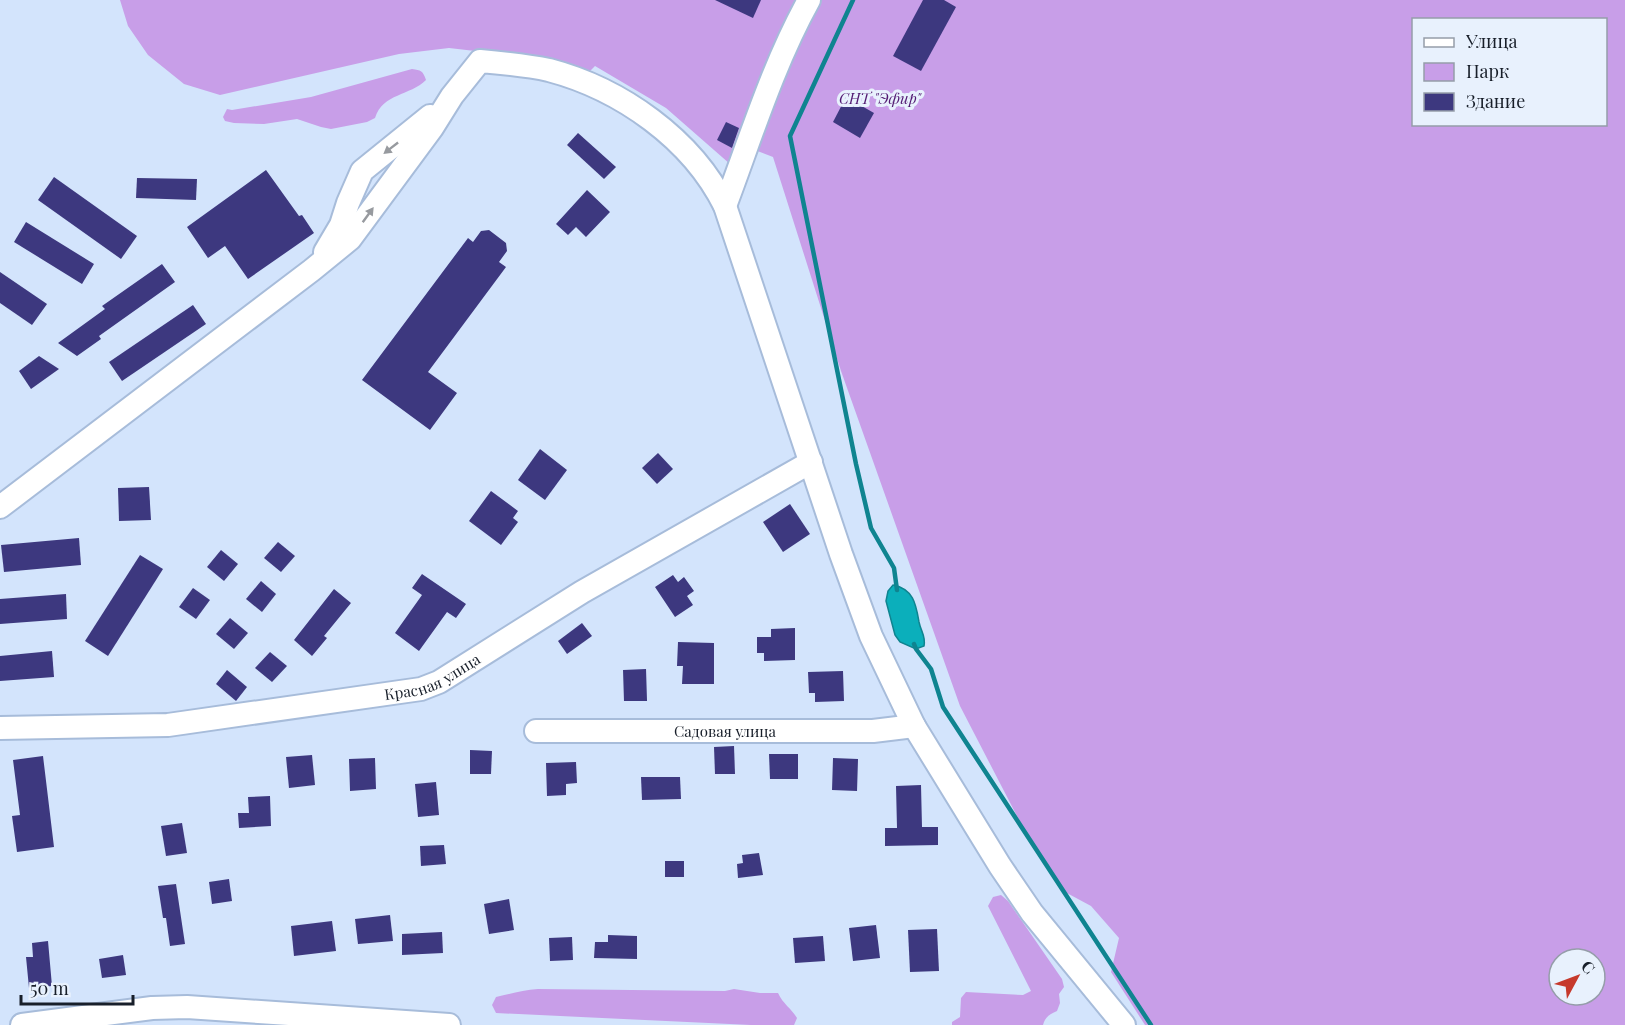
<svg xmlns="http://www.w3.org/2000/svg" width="1625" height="1025" viewBox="0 0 1625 1025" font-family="'Playfair Display',serif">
<rect width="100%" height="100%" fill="#d3e4fc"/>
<!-- green -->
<g fill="#c89ee8" fill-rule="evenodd">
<path d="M120,0H1625V1025H1145L1111,972L1119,938L1091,906L1065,892L1033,847L960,706L841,371L773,157L739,144L730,164L666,108L595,66L590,71L552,60L449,48L399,54L220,95L184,84L148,55L128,26ZM1414,20H1606V124H1414ZM1559,959H1595V995H1559Z"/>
<path d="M412,69C421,70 423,71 426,80C410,96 383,93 375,118L367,122L331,129L321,127L297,119L264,124L234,123L225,121L223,117L227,109L232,110L311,97Z"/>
<path d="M1001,895L1008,901L1062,979L1064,987L1059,994L1060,1003L1057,1011C1050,1014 1045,1017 1043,1025H952V1022L960,1017L961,998L966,992L1023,995L1031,991L988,906L993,897Z"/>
<path d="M538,989L725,991L734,989L760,993H778C783,1004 791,1008 797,1018L794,1025H751L496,1013L492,1005L496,997C511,994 523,990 538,989Z"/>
</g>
<!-- water -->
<path fill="#0bafbb" stroke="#0f8490" stroke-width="1.5" d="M893,585C914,589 916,605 919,622C921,632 926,636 924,646L916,649L900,642L895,635L886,601L888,591Z"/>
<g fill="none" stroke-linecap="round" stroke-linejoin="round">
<!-- stream -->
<g stroke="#0f8490" stroke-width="4.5">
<path d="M853,0L790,136L856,464L871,528L894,568L897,590"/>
<path d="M914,644L916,649L931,669L943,707L1151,1025"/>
</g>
</g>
<!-- building -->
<g fill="#3d387f">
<path d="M715,0H761L753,18Z"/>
<path d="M923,0H944L956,7L921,71L893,56Z"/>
<path d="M846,97L874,113L860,138L833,122Z"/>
<path d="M726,122L739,128L732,148L717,140Z"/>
<path d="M578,133L616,167L604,179L567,145Z"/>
<path d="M266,170L299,216L302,215L314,233L248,279L225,246L208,258L187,227Z"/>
<path d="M54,177L137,236L121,259L38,200Z"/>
<path d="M137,178L197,179L196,200L136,198Z"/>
<path d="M587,190L610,212L586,237L576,227L568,235L556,224Z"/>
<path d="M26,222L94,264L82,284L14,242Z"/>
<path d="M489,230L506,243L507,251L499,262L506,267L428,372L457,393L430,430L362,380L468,238L473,242L481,231Z"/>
<path d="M162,264L175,282L99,336L101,339L77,356L58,343L105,309L102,306Z"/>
<path d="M0,272L47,304L32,325L0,303Z"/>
<path d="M193,305L206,324L122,381L109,362Z"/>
<path d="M39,356L59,369L31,389L19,371Z"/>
<path d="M540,449L567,470L545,500L518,480Z"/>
<path d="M658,453L673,469L657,484L642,468Z"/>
<path d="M149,487L151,520L119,521L118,488Z"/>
<path d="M491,491L518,511L513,518L518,522L501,545L469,521Z"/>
<path d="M790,504L810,534L783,552L763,522Z"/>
<path d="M79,538L81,565L4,572L1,545Z"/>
<path d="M278,542L295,556L281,572L264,558Z"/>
<path d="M221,550L238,564L224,581L207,567Z"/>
<path d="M140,555L163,569L108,656L85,641Z"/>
<path d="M422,574L466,604L456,618L447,612L419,651L395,633L422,595L412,588Z"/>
<path d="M673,575L678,582L684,577L694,591L687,596L693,605L675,617L655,587Z"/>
<path d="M261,581L276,594L262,612L246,599Z"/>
<path d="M193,588L210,600L196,619L179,607Z"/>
<path d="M334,589L351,603L324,636L327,638L312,656L294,640Z"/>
<path d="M66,594L67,619L0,624V599Z"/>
<path d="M230,618L248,633L234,649L216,634Z"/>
<path d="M582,623L592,636L567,654L558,641Z"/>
<path d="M795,628V660L764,661V653H757V637H771V629Z"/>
<path d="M678,642L714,643V684H682L683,666H677Z"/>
<path d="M52,651L54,677L0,681V656Z"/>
<path d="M270,652L287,666L272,682L255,668Z"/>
<path d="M646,669L647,701H624L623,670Z"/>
<path d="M227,670L247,687L236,701L216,684Z"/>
<path d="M843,671L844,701L815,702V693H809L808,672Z"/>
<path d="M734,746L735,774H715L714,747Z"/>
<path d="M470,750L492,751L491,774H470Z"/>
<path d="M769,754H798V779H770Z"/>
<path d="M312,755L315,785L289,788L286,757Z"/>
<path d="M43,756L54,847L17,852L12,816L20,815L13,760Z"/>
<path d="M375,758L376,789L350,791L349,759Z"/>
<path d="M833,758L858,759L857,791L832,790Z"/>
<path d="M576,762L577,783L566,784V795L547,796L546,763Z"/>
<path d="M641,777H680L681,799L642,800Z"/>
<path d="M436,782L439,815L418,817L415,784Z"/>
<path d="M921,785L922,827H938V845L885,846V828H897L896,786Z"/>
<path d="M270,796L271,826L239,828L238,813H249L248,797Z"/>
<path d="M182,823L187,853L166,856L161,826Z"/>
<path d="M444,845L446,864L421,866L420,846Z"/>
<path d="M759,853L763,875L738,878L737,864L743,863L742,855Z"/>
<rect x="665" y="861" width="19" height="16"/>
<path d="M229,879L232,901L212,904L209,882Z"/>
<path d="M176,884L185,944L170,946L166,918H163L158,886Z"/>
<path d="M509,899L514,930L489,934L484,904Z"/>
<path d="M390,915L393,941L358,944L355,919Z"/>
<path d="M332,921L336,951L294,956L291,926Z"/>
<path d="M876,925L880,958L853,961L849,928Z"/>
<path d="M937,929L939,971L910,972L908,930Z"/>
<path d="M442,932L443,953L402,955V934Z"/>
<path d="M608,935L637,936V959L594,958L595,942H608Z"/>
<path d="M823,936L825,961L795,963L793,938Z"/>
<path d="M572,937L573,960L550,961L549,938Z"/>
<path d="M48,941L52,986L29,988L26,957H33L32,943Z"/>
<path d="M123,955L126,975L102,978L99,959Z"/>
</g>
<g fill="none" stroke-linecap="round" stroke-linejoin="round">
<defs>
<g id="minor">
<path d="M725,206C751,137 773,65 809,0"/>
<path d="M325,252L341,225L348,203L362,171L430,116"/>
<path d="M0,507L312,270L350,239L432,128L452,96L480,61C503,63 526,65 549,70C621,89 692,139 725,206L841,554L871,636L914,726L1000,866L1032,913L1124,1025"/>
<path id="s1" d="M0,728L168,725L421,689L439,682L582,592L811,462"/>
<path id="s2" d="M536,731H873L914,726"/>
<path d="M22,1025L152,1008L187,1007L449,1025"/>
</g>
</defs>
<!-- minor casing -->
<use href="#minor" stroke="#a7bcda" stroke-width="26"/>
<!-- minor -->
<use href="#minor" stroke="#fff" stroke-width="22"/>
</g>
<!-- one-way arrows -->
<defs><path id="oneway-solid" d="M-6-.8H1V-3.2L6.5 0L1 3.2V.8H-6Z" transform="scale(1.5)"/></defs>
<g fill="#979a9f">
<use href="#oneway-solid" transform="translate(391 148) rotate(142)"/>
<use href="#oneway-solid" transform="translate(368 215) rotate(-54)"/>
</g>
<g text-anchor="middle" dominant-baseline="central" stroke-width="6" stroke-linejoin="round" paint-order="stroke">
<!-- park labels -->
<g font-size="15" font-style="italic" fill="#521a72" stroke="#e8f1fd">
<text x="880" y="98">СНТ "Эфир"</text>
</g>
<!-- street labels -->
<g font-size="15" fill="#181f2a" stroke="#e8f1fd">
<text stroke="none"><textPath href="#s1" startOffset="438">Красная улица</textPath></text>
<text stroke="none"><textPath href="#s2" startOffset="189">Садовая улица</textPath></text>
</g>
</g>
<!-- legend -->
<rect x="1412" y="18" width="195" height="108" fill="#e8f1fd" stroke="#959da9" stroke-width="1.5"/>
<rect x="1424" y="38" width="30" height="9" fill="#ffffff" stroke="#959da9" stroke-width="1.5"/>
<text x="1466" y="48" font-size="18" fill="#181f2a">Улица</text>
<rect x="1424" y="63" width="30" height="18" fill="#c89ee8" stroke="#959da9" stroke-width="1.5"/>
<text x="1466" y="78" font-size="18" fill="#181f2a">Парк</text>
<rect x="1424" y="93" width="30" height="18" fill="#3d387f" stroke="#959da9" stroke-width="1.5"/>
<text x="1466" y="108" font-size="18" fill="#181f2a">Здание</text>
<!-- north arrow -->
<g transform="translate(1577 977) rotate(49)"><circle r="28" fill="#e8f1fd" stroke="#959da9" stroke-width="1.5"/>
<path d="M0-4.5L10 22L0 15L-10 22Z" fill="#c6392c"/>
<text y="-9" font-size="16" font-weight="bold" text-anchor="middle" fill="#181f2a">С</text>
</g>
<!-- scale -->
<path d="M21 995v9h112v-9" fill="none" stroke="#181f2a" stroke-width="3"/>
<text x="30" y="995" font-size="18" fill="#181f2a" stroke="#e8f1fd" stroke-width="4.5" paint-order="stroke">50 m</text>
</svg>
